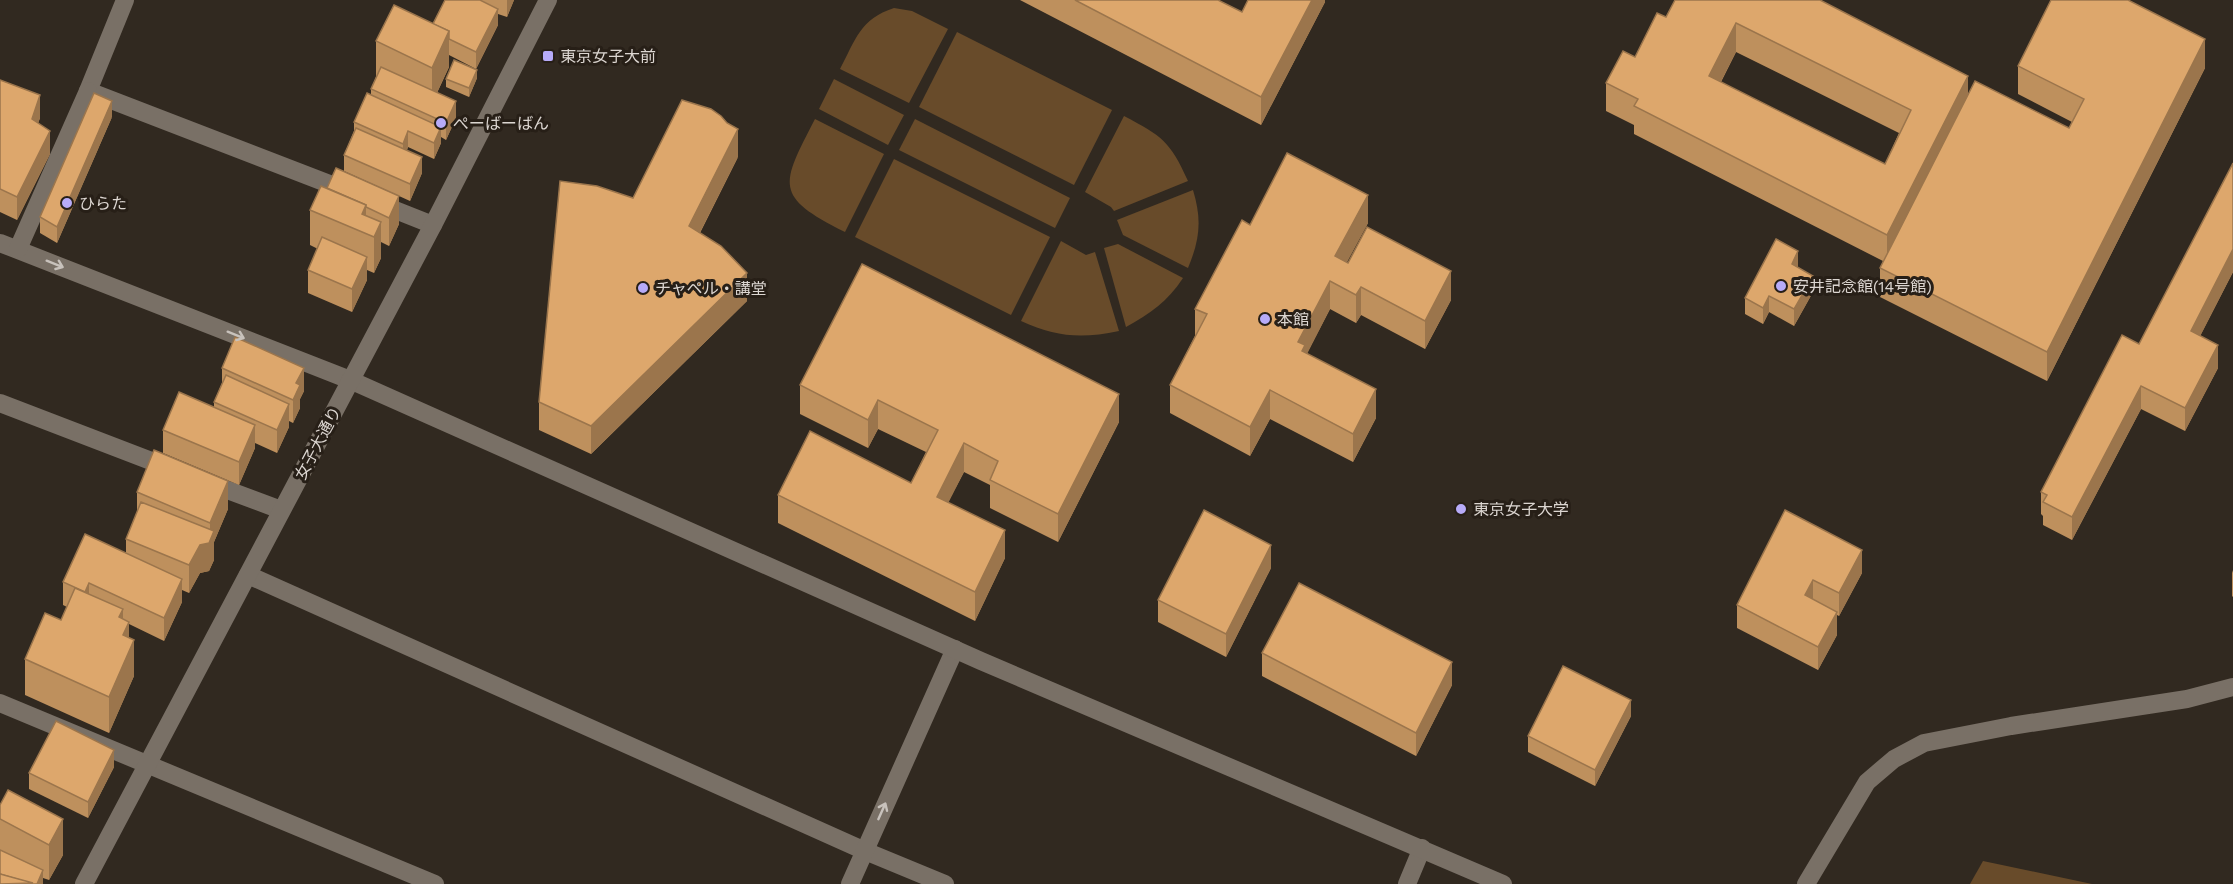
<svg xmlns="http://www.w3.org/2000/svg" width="2233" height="884" viewBox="0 0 2233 884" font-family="'Work Sans','Noto Sans JP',sans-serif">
<rect width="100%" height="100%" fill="#312920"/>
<!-- green -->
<g fill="#684b2a">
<path d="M894,8L912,11L948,29L909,103L840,69C856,39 860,19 894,8Z"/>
<path d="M957,32L1112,110L1074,185L919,107Z"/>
<path d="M834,79L904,115L888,145L819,109Z"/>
<path d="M1124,116C1162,136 1170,141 1188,181L1114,211L1111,207L1085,192Z"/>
<path d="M815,119L884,154L845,232C773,196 781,185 815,119Z"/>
<path d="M915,119L1070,198L1055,228L899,150Z"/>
<path d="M894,159L1050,237L1011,315L855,237Z"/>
<path d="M1193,190C1202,220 1200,239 1188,268L1123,235L1117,220Z"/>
<path d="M1061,241L1086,255L1095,252L1119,331C1081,339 1056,337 1021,321Z"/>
<path d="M1118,244L1183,278C1168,301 1150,314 1126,327L1104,248Z"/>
<path d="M1983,861L2092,884H1970Z"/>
</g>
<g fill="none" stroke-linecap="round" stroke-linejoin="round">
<!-- lane -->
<g stroke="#797066" stroke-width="18">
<path d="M125,0L88,91L350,192"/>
<path d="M375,202L433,225"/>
<path d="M0,403L172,469"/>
<path d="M206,482L281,510"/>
<path d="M248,575L865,851L945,884"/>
<path d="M1407,884L1422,848"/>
</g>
<!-- street -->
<g stroke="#797066" stroke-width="18">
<path d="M0,243L350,380"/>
<path d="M18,249L88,91"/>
<path d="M0,703L435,884"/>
<path d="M850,884L955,649"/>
<path d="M1806,884L1867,782L1894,759L1924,743L2011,726L2187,699L2233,687"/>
</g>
<!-- secondary -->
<g stroke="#797066" stroke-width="18">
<path d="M350,380L981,661L1503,884"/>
<path d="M84,884L433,225L548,0"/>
</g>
</g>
<!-- wall -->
<g fill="#be905d" fill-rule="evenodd">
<path d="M445,0H514L507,17L498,14V25L476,69L449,55V67L437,93L456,118L446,140L441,137V143L434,159L408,147L407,150L422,173L410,201L344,171V155L354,131V122L371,95V89L376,77V41L433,23Z"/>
<path d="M1020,0H1218L1242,12L1325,0V2L1261,125Z"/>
<path d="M1675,0L1968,94L2069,128L2072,122L2018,94V66L2205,68L2047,381L1880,297V268L1883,261L1634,134V125L1606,111V83L1635,57L1666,17ZM1736,52L1899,133L1885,164L1721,82Z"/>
<path d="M477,78L469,97L446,87V79Z"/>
<path d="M0,80L40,118L38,123L50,154L17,220L0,212Z"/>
<path d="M112,117L57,243L40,233V217Z"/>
<path d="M738,157L700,233L747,301L591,454L539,430V402Z"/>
<path d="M2233,163V272L2200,336L2218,368L2185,431L2141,409L2072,540L2043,525V516L2041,514V492L2139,344Z"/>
<path d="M336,168L399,224L389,246L381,242V258L374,273L367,270V280L352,312L308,293V270L318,249L310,245V210L327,188Z"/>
<path d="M1368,223L1346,263L1451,300L1425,349L1361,315L1356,323L1330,309L1307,353L1376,418L1353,462L1270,419L1250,456L1170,413V385L1195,336V309L1250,225Z"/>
<path d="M1798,267L1813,292L1794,326L1769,312L1763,324L1745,314V298Z"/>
<path d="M222,368L304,391L300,399V408L293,423L289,421V427L277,453L255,443V448L239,485L163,453V430L214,407V402L222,383Z"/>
<path d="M800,385L1119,422L1058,542L990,508V485L964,472L948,502L1005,558L975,621L778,523V495L911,483L926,452L878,429L868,448L800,414Z"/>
<path d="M137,492L228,509L214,542V560L209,571L200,573L189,593L182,590V602L164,641L129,624V638L134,676L109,733L25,695V659L61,620L67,607L63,605V582L126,553V539L137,513Z"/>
<path d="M1785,510L1862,573L1839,616L1837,615V635L1818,670L1737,628V605Z"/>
<path d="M1271,568L1226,657L1158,622V600Z"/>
<path d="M2233,570V597L2232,596V573Z"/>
<path d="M1262,653L1452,685L1416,756L1262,676Z"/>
<path d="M1631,716L1595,786L1528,752V736Z"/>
<path d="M114,767L88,818L29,789V773Z"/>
<path d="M0,805L63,855L49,880L43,878V884H0Z"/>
</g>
<!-- shaded-wall -->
<g fill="#9b754c">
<path d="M507,0H514L507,17Z"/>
<path d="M1312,0H1325V2L1261,125V97Z"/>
<path d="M498,9V25L476,69V52Z"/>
<path d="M1736,23V52L1709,105V76Z"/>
<path d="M449,31V67L432,103V68Z"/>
<path d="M2205,39V68L2047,381V352Z"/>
<path d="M477,70V78L469,97V88Z"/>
<path d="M1968,76V104L1887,263V235Z"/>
<path d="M40,95V118L32,142V119Z"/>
<path d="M112,101V117L57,243V227Z"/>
<path d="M456,101V118L446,140V123Z"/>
<path d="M441,127V143L434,159V143Z"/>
<path d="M738,129V157L689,254V226Z"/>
<path d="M50,131V154L17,220V197Z"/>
<path d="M408,131V147L403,160V144Z"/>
<path d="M422,157V173L410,201V184Z"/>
<path d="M1368,195V223L1335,285V256Z"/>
<path d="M399,196V224L389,246V218Z"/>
<path d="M366,205V234L362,214Z"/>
<path d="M381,222V258L374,273V237Z"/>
<path d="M2233,249V272L2191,354V331Z"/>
<path d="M1798,251V268L1792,264Z"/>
<path d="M367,257V280L352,312V289Z"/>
<path d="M1451,271V300L1425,349V321Z"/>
<path d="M747,273V301L591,454V426Z"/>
<path d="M1813,276V292L1794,326V309Z"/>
<path d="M1330,281V309L1305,358L1298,342Z"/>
<path d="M1361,287V315L1356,323V295Z"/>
<path d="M1769,296V312L1763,324V308Z"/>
<path d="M2218,345V368L2185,431V408Z"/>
<path d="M304,368V391L300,399V408L293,423V400L296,383Z"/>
<path d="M2141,386V409L2072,540V517Z"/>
<path d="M1376,389V418L1353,462V434Z"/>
<path d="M1270,390V419L1250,456V427Z"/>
<path d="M1119,394V422L1058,542V514Z"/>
<path d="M878,400V429L868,448V420Z"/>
<path d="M289,404V427L277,453V430Z"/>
<path d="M255,425V448L239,485V462Z"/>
<path d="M964,443V472L937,525V497Z"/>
<path d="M228,481V509L214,542V560L209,571L200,573L189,593V565L200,545L210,539V523Z"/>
<path d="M1005,530V558L975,621V592Z"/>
<path d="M1271,545V568L1226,657V634Z"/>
<path d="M1862,550V573L1839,616V593Z"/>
<path d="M182,579V602L164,641V618Z"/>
<path d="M1813,580V603L1805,595Z"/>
<path d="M89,583V606L85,592Z"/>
<path d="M123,609V645L119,617Z"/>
<path d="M1837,612V635L1818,670V647Z"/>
<path d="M129,622V652L134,640V676L109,733V697L123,635Z"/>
<path d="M1452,662V685L1416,756V733Z"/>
<path d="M1631,700V716L1595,786V770Z"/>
<path d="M114,750V767L88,818V802Z"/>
<path d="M63,819V855L49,880V845Z"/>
<path d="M43,870V884H37Z"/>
</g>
<!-- building -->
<g fill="#dda76c" stroke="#9b754c" stroke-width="1.5" fill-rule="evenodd">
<path d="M445,0H480L498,9L476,52L449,39V31L433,24Z"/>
<path d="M1075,0H1218L1242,12L1248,0H1312L1261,97Z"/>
<path d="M1675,0H1820L1968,76L1887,235L1634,106L1638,99L1606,83L1623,51L1635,57L1657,13L1666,17ZM1736,23L1911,110L1885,164L1709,76Z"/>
<path d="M2051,0H2128L2205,39L2047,352L1880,268L1975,81L2069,128L2084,99L2018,66Z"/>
<path d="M394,5L449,31L432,68L376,41Z"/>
<path d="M454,60L477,70L469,88L446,79Z"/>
<path d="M381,67L456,101L446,123L371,89Z"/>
<path d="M0,80L40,95L32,119L50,131L17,197L0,189Z"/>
<path d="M94,93L112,101L57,227L40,217Z"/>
<path d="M367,93L441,127L434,143L408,131L403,144L354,122Z"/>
<path d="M682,100L711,109L721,116L727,123L738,129L689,226L721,246L747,273L591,426L539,402L560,181L597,186L633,198Z"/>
<path d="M356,128L422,157L410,184L344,155Z"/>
<path d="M1287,153L1368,195L1335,256L1348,263L1367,227L1451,271L1425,321L1361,287L1356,295L1330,281L1298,342L1305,345L1302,351L1376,389L1353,434L1270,390L1250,427L1170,385L1207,314L1195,309L1242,220L1250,225Z"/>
<path d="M2233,163V249L2191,331L2218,345L2185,408L2141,386L2072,517L2043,502L2047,495L2041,492L2122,335L2139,344Z"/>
<path d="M336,168L399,196L389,218L366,207V205L327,188Z"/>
<path d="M321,186L366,205L362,214L381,222L374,237L310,210Z"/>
<path d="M322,237L367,257L352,289L308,270Z"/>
<path d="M1776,239L1798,251L1792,264L1813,276L1794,309L1769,296L1763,308L1745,298Z"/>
<path d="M862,264L1119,394L1058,514L990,480L998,461L964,443L937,497L1005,530L975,592L778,495L810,431L911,483L938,430L878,400L868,420L800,385Z"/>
<path d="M235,337L304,368L296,383L300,385L293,400L222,368Z"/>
<path d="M226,375L289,404L277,430L214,402Z"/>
<path d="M179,392L255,425L239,462L163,430Z"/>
<path d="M154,450L228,481L210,523L137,492Z"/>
<path d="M141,502L214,531L209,543L200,545L189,565L126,539Z"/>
<path d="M1204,510L1271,545L1226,634L1158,600Z"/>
<path d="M1785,510L1862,550L1839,593L1813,580L1805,595L1837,612L1818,647L1737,605Z"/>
<path d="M85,534L182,579L164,618L89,583L85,592L63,582Z"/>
<path d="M1299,583L1452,662L1416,733L1262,653Z"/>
<path d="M75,588L123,609L119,617L129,622L123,635L134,640L109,697L25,659L45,613L61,620Z"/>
<path d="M1563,666L1631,700L1595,770L1528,736Z"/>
<path d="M56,721L114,750L88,802L29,773Z"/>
<path d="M8,790L63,819L49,845L0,819V805Z"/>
<path d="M0,850L43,870L37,884H33L0,874Z"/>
<path d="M0,874L33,883L0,884Z"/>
</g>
<!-- one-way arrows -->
<defs><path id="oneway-shaft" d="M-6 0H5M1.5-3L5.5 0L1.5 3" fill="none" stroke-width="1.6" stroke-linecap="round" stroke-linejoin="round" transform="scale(1.5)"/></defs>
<g stroke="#c8c2bc">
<use href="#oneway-shaft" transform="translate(55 264) rotate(22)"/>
<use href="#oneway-shaft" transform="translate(236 335) rotate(22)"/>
<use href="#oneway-shaft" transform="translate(882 811) rotate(-66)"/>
</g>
<!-- markers -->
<g fill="#b7abf8" stroke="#271f17" stroke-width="2">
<rect x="542" y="50" width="12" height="12" rx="3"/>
<circle cx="441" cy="123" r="6"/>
<circle cx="67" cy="203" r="6"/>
<circle cx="1781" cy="286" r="6"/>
<circle cx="643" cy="288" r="6"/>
<circle cx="1265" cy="319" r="6"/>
<circle cx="1461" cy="509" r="6"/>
</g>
<g text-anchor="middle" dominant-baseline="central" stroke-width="6" stroke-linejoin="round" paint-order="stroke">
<!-- poi labels -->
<g font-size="16" fill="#dcd6d1" stroke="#271f17" text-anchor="start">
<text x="560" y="56">東京女子大前</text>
<text x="453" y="123">ぺーばーばん</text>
<text x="79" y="203">ひらた</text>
<text x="1793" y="286">安井記念館(14号館)</text>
<text x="655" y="288">チャペル・講堂</text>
<text x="1277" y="319">本館</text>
<text x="1473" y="509">東京女子大学</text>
</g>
<!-- street labels -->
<g font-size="16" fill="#dcd6d1" stroke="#271f17">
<text transform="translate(318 443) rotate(-62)">女子大通り</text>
</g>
</g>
</svg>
